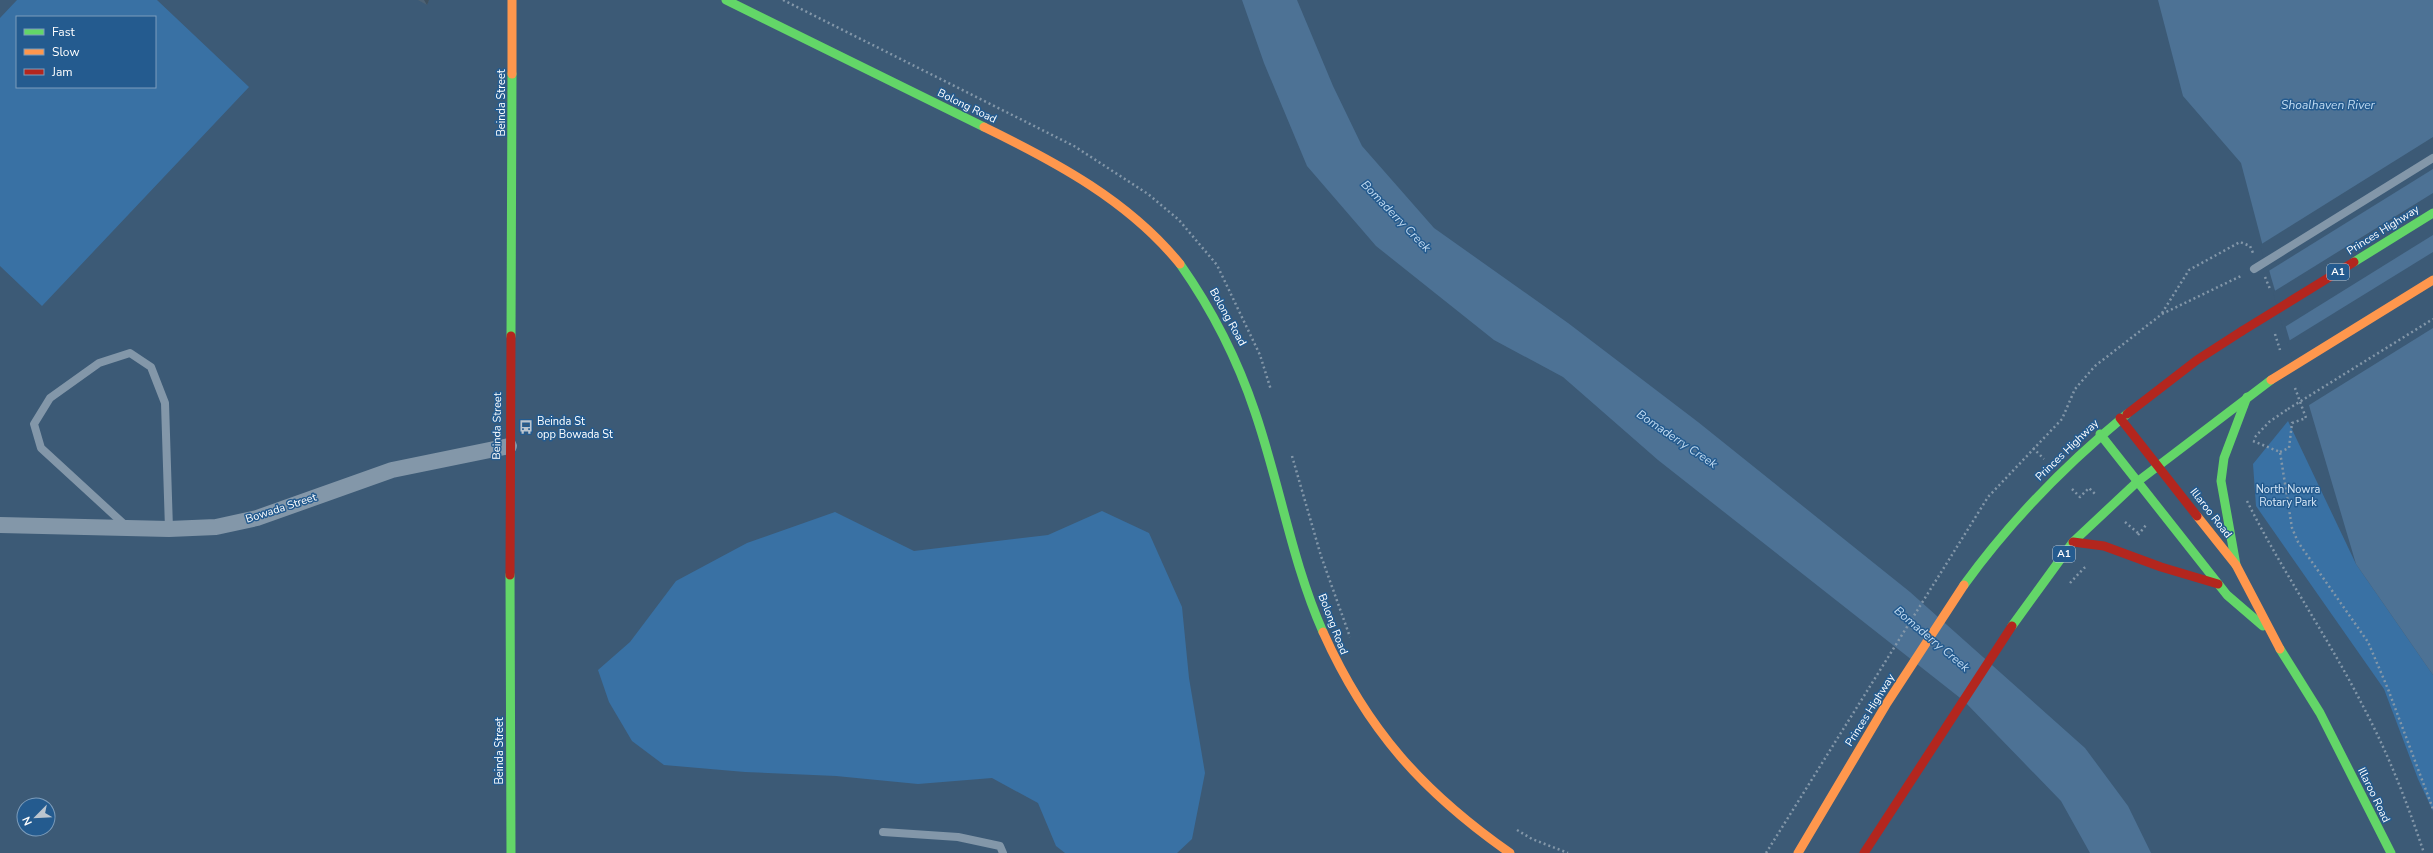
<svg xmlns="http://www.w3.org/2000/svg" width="2433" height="853" viewBox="0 0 2433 853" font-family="'Nunito Sans',sans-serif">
<rect width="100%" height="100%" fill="#3c5a76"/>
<!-- green -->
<g fill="#3971a4" fill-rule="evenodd">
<path d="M17,0H157L249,87L42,306L0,266V18ZM17,17H155V87H17Z"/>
<path d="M2288,421L2356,564L2433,675V811L2418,779L2384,689L2256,506L2253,464Z"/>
<path d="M1102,511L1149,533L1182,607L1189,678L1205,773L1192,839L1177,853H1065L1056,846L1038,803L992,778L918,784L836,776L745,772L664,765L632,741L609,702L598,670L630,642L676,581L747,543L835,512L914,551L1048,535Z"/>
</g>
<!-- water -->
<g fill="#4d7295">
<path d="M1242,0H1297L1333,86L1362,146L1434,228L1568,323L1698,422L1910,592L2085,748L2128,806L2151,853H2090L2061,801L1964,701L1658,460L1563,377L1494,340L1376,246L1307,166L1264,63Z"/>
<path d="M2158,0H2433V675L2356,564L2271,277L2241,163L2183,96Z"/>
</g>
<!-- pier -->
<g fill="#3c5a76">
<path d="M2433,137V169L2267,272L2260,245Z"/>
<path d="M2433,193V235L2283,328L2273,292Z"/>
<path d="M2433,252V328L2306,407L2287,342Z"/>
</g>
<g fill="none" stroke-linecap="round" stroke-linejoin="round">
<!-- path -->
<g stroke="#8397a9" stroke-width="2.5" stroke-dasharray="2 3" stroke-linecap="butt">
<path d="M783,0L1074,146L1148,194L1179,220L1217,265L1260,355L1271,390"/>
<path d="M2265,277L2270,289"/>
<path d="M2162,313L2189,270L2240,242L2250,246L2253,253"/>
<path d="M2275,334L2280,350"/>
<path d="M2255,437L2269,422L2288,409"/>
<path d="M2253,441L2280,452L2292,528L2298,542L2368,642L2388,689L2433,809"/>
<path d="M2033,448L2044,459"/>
<path d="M2280,452L2289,448L2292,423L2306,418L2295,388"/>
<path d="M1292,456L1321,556L1350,637"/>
<path d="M2072,489L2080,497L2089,488L2095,494"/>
<path d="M2247,501C2283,573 2330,640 2366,712C2390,758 2408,805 2424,853"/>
<path d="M2125,522L2138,533"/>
<path d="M2138,535L2146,525"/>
<path d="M2070,583L2084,568L2088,566"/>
<path d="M1517,830L1532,839L1568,853"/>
<path d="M1766,853L1988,497L2062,419L2075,389L2095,366L2162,314L2243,275"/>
</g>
<!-- lane -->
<g stroke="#8397a9" stroke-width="8">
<path d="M126,526L41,448L34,424L50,398L99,363L130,353L151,367L165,403L169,529"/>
<path d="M883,832L958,837L1000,846L1003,853"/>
</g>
<!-- street -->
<path stroke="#8397a9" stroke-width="16" d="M0,525L169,529L216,527L257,518L392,470L509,446"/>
<!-- fast -->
<g stroke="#63d668" stroke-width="9">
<path d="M726,0L984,127"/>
<path d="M1180,264C1213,311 1237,358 1255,412C1280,485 1292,562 1323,632"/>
<path d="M511,336L512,74"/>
<path d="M2100,434L2227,595L2263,626"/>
<path d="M2236,565L2221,481L2224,458L2247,397"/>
<path d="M510,575L511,853"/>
<path d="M1964,585C2011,520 2065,465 2127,414"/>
<path d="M2012,626L2073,542L2137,482L2271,380"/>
<path d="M2280,649L2320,713L2391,853"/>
</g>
<!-- slow -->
<g stroke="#ff974d" stroke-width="9">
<path d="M512,0V74"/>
<path d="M984,127C1056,162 1129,201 1180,264"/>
<path d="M2197,516L2236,565L2280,649"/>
<path d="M1323,632C1367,730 1423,792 1510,853"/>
<path d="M1798,853L1887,703L1964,585"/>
</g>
<!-- jam -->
<g stroke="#b3261e" stroke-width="9">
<path d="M2127,414L2197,360L2242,331"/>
<path d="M2120,418L2197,516"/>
<path d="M2073,542L2104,546L2161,567L2218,584"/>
<path d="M510,575L511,336"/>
<path d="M1864,853L2012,626"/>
</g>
<!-- path-bridge -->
<path stroke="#8397a9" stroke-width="2.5" stroke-dasharray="2 3" stroke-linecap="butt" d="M2288,409L2433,319"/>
<!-- lane-bridge -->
<path stroke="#8397a9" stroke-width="8" d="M2254,269L2433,158"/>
<!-- fast-bridge -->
<path stroke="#63d668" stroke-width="9" d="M2354,262L2433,213"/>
<!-- slow-bridge -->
<path stroke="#ff974d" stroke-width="9" d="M2271,380L2433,280"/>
<!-- jam-bridge -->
<path stroke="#b3261e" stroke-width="9" d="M2242,331L2354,262"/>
</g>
<!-- wall -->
<path fill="#4d6275" d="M418,0H429L427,5Z"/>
<!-- shaded-wall -->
<path fill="#3e505f" d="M424,0H429L427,5Z"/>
<!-- icons -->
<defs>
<symbol id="bus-bare" viewBox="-9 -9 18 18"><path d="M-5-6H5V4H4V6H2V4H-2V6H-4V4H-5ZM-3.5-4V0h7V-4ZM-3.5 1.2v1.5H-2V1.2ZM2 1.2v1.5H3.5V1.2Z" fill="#bbc5cf" stroke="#245b8f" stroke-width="2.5" paint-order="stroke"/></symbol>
</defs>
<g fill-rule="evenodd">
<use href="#bus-bare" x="516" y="417" width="20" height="20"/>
</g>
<g text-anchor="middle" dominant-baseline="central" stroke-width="3" stroke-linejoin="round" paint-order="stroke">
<!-- shield labels -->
<g fill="#245b8f" stroke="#bdcedd" stroke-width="1">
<rect x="2327" y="264" width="22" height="16" rx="3"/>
<rect x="2053" y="546" width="22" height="16" rx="3"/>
</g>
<g font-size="10" font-weight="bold" fill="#fff">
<text x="2338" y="272">A1</text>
<text x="2064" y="554">A1</text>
</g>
<!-- street labels -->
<g font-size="11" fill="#fff" stroke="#245b8f">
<text transform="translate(501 103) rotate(-90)">Beinda Street</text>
<text transform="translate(967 106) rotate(26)">Bolong Road</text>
<text transform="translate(2383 230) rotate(-32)">Princes Highway</text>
<text transform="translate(1228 317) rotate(61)">Bolong Road</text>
<text transform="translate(497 426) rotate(-89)">Beinda Street</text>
<text transform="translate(2067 450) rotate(-44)">Princes Highway</text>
<text transform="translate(281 508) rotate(-18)">Bowada Street</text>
<text transform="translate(2211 513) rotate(52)">Illaroo Road</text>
<text transform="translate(1333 624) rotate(69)">Bolong Road</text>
<text transform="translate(1870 710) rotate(-58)">Princes Highway</text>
<text transform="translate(499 751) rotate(-90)">Beinda Street</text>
<text transform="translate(2374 795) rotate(64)">Illaroo Road</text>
</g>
<!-- poi labels -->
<g font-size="11" fill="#fff" stroke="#245b8f" text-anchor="start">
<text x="537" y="421">Beinda St<tspan x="537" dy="13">opp Bowada St</tspan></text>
</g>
<!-- park labels -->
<g font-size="11" fill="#d9eaf9" stroke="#245b8f">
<text x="2288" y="489">North Nowra<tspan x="2288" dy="13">Rotary Park</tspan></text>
</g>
<!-- water labels -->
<g font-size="12" font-style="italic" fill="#c0dbf2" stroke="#245b8f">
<text x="2328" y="105">Shoalhaven River</text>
<text transform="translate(1396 216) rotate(46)">Bomaderry Creek</text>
<text transform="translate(1677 439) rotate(34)">Bomaderry Creek</text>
<text transform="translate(1932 639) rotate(40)">Bomaderry Creek</text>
</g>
</g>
<!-- legend -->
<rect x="16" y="16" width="140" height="72" fill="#245b8f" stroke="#7c9dbc"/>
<rect x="24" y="29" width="20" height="6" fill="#63d668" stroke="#7c9dbc"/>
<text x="52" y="36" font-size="12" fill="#ffffff">Fast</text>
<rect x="24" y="49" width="20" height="6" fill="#ff974d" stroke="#7c9dbc"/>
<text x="52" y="56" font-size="12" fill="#ffffff">Slow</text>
<rect x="24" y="69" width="20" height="6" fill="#b3261e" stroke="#7c9dbc"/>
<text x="52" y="76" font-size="12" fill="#ffffff">Jam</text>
<!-- north arrow -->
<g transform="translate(36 817) rotate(246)"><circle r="19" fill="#245b8f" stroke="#7c9dbc"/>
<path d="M0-3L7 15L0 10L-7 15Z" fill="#bbc5cf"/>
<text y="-6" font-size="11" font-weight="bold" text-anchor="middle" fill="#ffffff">N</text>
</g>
</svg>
